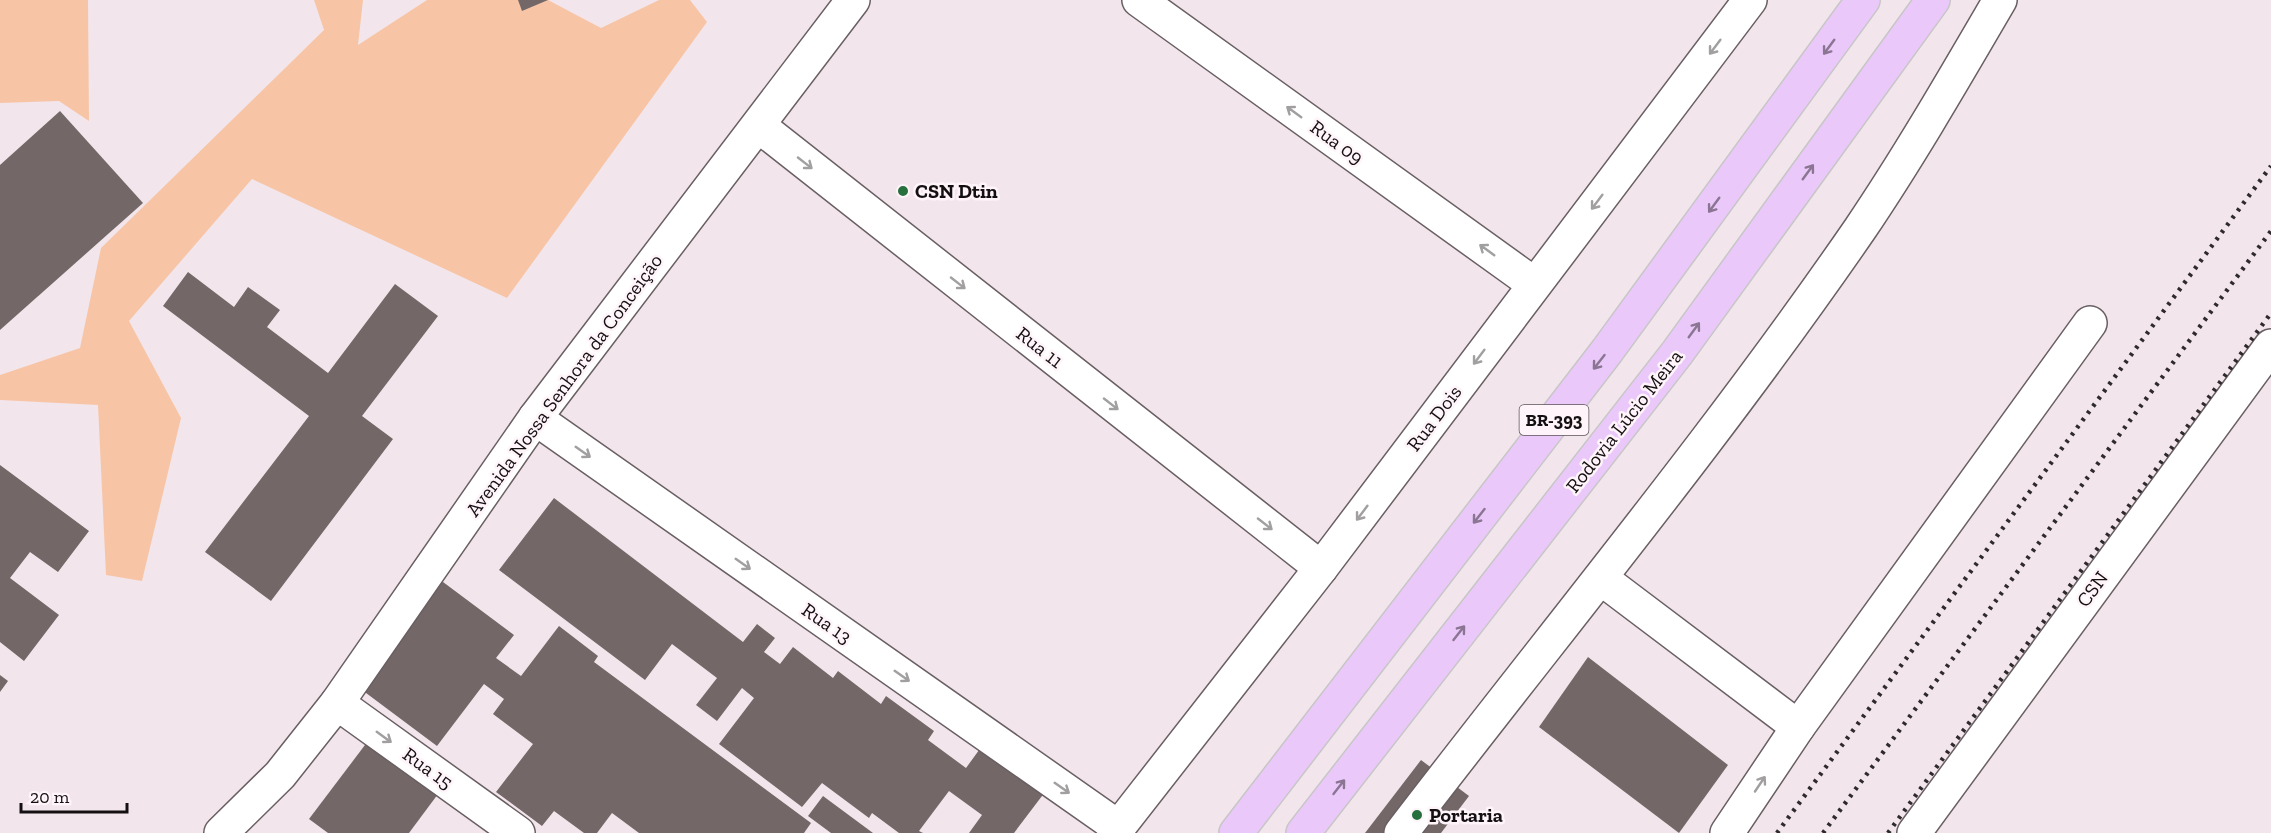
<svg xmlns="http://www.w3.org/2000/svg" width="2271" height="833" viewBox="0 0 2271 833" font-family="'Zilla Slab',serif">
<rect width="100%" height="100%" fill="#f2e6ec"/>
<!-- green -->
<g fill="#f7c5a6">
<path d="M0,0H88L89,121L59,101L0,103Z"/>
<path d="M314,0H363L358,45L427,0H548L601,28L659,0H690L707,22L507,298L252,179L129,321L181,418L142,581L106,575L98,405L0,400V375L80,348L101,248L324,30Z"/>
</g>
<!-- building -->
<g fill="#736867">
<path d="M518,0H548L522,11Z"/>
<path d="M60,111L143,203L0,330V165Z"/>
<path d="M188,272L234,307L248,287L280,310L267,327L328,373L395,284L438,316L362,416L393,439L271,601L205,552L309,416L163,306Z"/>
<path d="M0,465L89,531L58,572L30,552L10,578L59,615L24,661L0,642Z"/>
<path d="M554,498L743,642L757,624L775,638L764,652L780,664L793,647L833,678L838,671L881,704L886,696L934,731L928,740L966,768L982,746L1045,792L1014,833H969L982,815L949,791L919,831L923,833H899L872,813L869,818L822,783L802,807L719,744L754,698L742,688L717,721L696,705L717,678L672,644L645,680L499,570Z"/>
<path d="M439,579L514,635L496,658L521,676L559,626L598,656L594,662L811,823L804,833H639L612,813L597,833H584L554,811L542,826L496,792L533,744L493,714L504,699L484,684L437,746L358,687Z"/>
<path d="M1588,657L1728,765L1679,833L1539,727Z"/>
<path d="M0,675L8,681L0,692Z"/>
<path d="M368,741L438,794L409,833H328L309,819Z"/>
<path d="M1421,760L1469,796L1441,833H1365Z"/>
<path d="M823,796L873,833H831L808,816Z"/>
</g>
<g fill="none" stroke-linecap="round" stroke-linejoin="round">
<defs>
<g id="minor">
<path d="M1139,0L1534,284"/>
<path d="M759,126L1321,568"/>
<path d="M535,418L1118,827"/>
<path d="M1602,579L1798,727"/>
<path d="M337,703L518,833"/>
<path d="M221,833L280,775L337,703L535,418L853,0"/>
<path d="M1114,833L1321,568L1750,0"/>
<path d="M1401,833C1555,632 1716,438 1860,229C1910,155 1955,77 2000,0"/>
<path d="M1727,833L1798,727L2090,323"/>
<path d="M1914,833L2271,346"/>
</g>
<g id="major">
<path d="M1236,833L1607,351L1863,0"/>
<path d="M1303,833L1677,353L1933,0"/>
</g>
</defs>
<!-- minor casing -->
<use href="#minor" stroke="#695f63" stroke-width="36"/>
<!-- major casing -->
<use href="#major" stroke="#c7c6c6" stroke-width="36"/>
<!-- minor -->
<use href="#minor" stroke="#fff" stroke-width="33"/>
<!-- major -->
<use href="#major" stroke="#ebc8fa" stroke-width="33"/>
<!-- rail -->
<g stroke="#2e292c" stroke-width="4.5" stroke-dasharray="3 6" stroke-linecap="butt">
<path d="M1777,833L2271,166"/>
<path d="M1823,833L2271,231"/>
<path d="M1888,833L2271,313"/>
</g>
</g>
<!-- one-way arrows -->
<defs><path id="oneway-shaft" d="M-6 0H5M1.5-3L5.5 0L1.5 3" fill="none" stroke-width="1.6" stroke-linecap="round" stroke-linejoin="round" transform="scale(1.5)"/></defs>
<g stroke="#a19fa0">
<use href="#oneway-shaft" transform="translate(1715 47) rotate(127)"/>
<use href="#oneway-shaft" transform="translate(1294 112) rotate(-144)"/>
<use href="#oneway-shaft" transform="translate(805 163) rotate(38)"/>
<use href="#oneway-shaft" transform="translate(1597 202) rotate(127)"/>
<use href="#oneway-shaft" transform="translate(1487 250) rotate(-144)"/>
<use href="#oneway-shaft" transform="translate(958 283) rotate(38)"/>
<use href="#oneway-shaft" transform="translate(1479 357) rotate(127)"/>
<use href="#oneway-shaft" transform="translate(1111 404) rotate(38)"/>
<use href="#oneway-shaft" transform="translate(583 452) rotate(35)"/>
<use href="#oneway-shaft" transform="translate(1362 513) rotate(127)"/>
<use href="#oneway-shaft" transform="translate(1265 524) rotate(38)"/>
<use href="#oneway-shaft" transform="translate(743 564) rotate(35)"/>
<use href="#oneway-shaft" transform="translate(902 676) rotate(35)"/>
<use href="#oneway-shaft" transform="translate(384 737) rotate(36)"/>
<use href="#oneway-shaft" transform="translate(1760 784) rotate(-56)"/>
<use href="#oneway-shaft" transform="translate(1062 788) rotate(35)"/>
</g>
<g stroke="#8a7592">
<use href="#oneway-shaft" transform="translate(1829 47) rotate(126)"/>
<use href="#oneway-shaft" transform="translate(1808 172) rotate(-54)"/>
<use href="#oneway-shaft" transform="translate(1714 205) rotate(126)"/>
<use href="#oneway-shaft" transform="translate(1694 330) rotate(-54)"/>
<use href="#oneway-shaft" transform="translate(1599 362) rotate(128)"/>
<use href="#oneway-shaft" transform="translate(1479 516) rotate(128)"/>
<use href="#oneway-shaft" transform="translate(1459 633) rotate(-52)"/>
<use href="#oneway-shaft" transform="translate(1339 787) rotate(-52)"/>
</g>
<!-- markers -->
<g fill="#27703d" stroke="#fef4f9" stroke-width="2">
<circle cx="903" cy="191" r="6"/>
<circle cx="1417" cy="815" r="6"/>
</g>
<g text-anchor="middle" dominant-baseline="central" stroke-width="5" stroke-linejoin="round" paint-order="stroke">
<!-- shield labels -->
<rect fill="#fef4f9" stroke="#5a5457" stroke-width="1.5" x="1519.5" y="405" width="69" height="30" rx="4.5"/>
<g font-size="18" font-weight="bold" fill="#141012">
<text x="1554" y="420">BR-393</text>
</g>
<!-- street labels -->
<g font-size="20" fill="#141012" stroke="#fef4f9">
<text transform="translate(1337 142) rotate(36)">Rua 09</text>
<text transform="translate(1040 347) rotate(38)">Rua 11</text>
<text transform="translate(564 385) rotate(-54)">Avenida Nossa Senhora da Conceição</text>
<text transform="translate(1434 418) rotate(-53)">Rua Dois</text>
<text transform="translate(1624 421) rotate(-52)">Rodovia Lúcio Meira</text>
<text transform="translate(2092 589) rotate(-54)">CSN</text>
<text transform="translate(827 623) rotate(35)">Rua 13</text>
<text transform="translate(428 768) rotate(36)">Rua 15</text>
</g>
<!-- poi labels -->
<g font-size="20" font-weight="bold" fill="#141012" stroke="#fef4f9" text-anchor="start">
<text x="915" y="191">CSN Dtin</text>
<text x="1429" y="815">Portaria</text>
</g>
</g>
<!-- scale -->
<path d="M21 803v9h106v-9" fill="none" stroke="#141012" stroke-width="3"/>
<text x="30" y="803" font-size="18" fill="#141012" stroke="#fef4f9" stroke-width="4.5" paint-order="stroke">20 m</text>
</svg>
